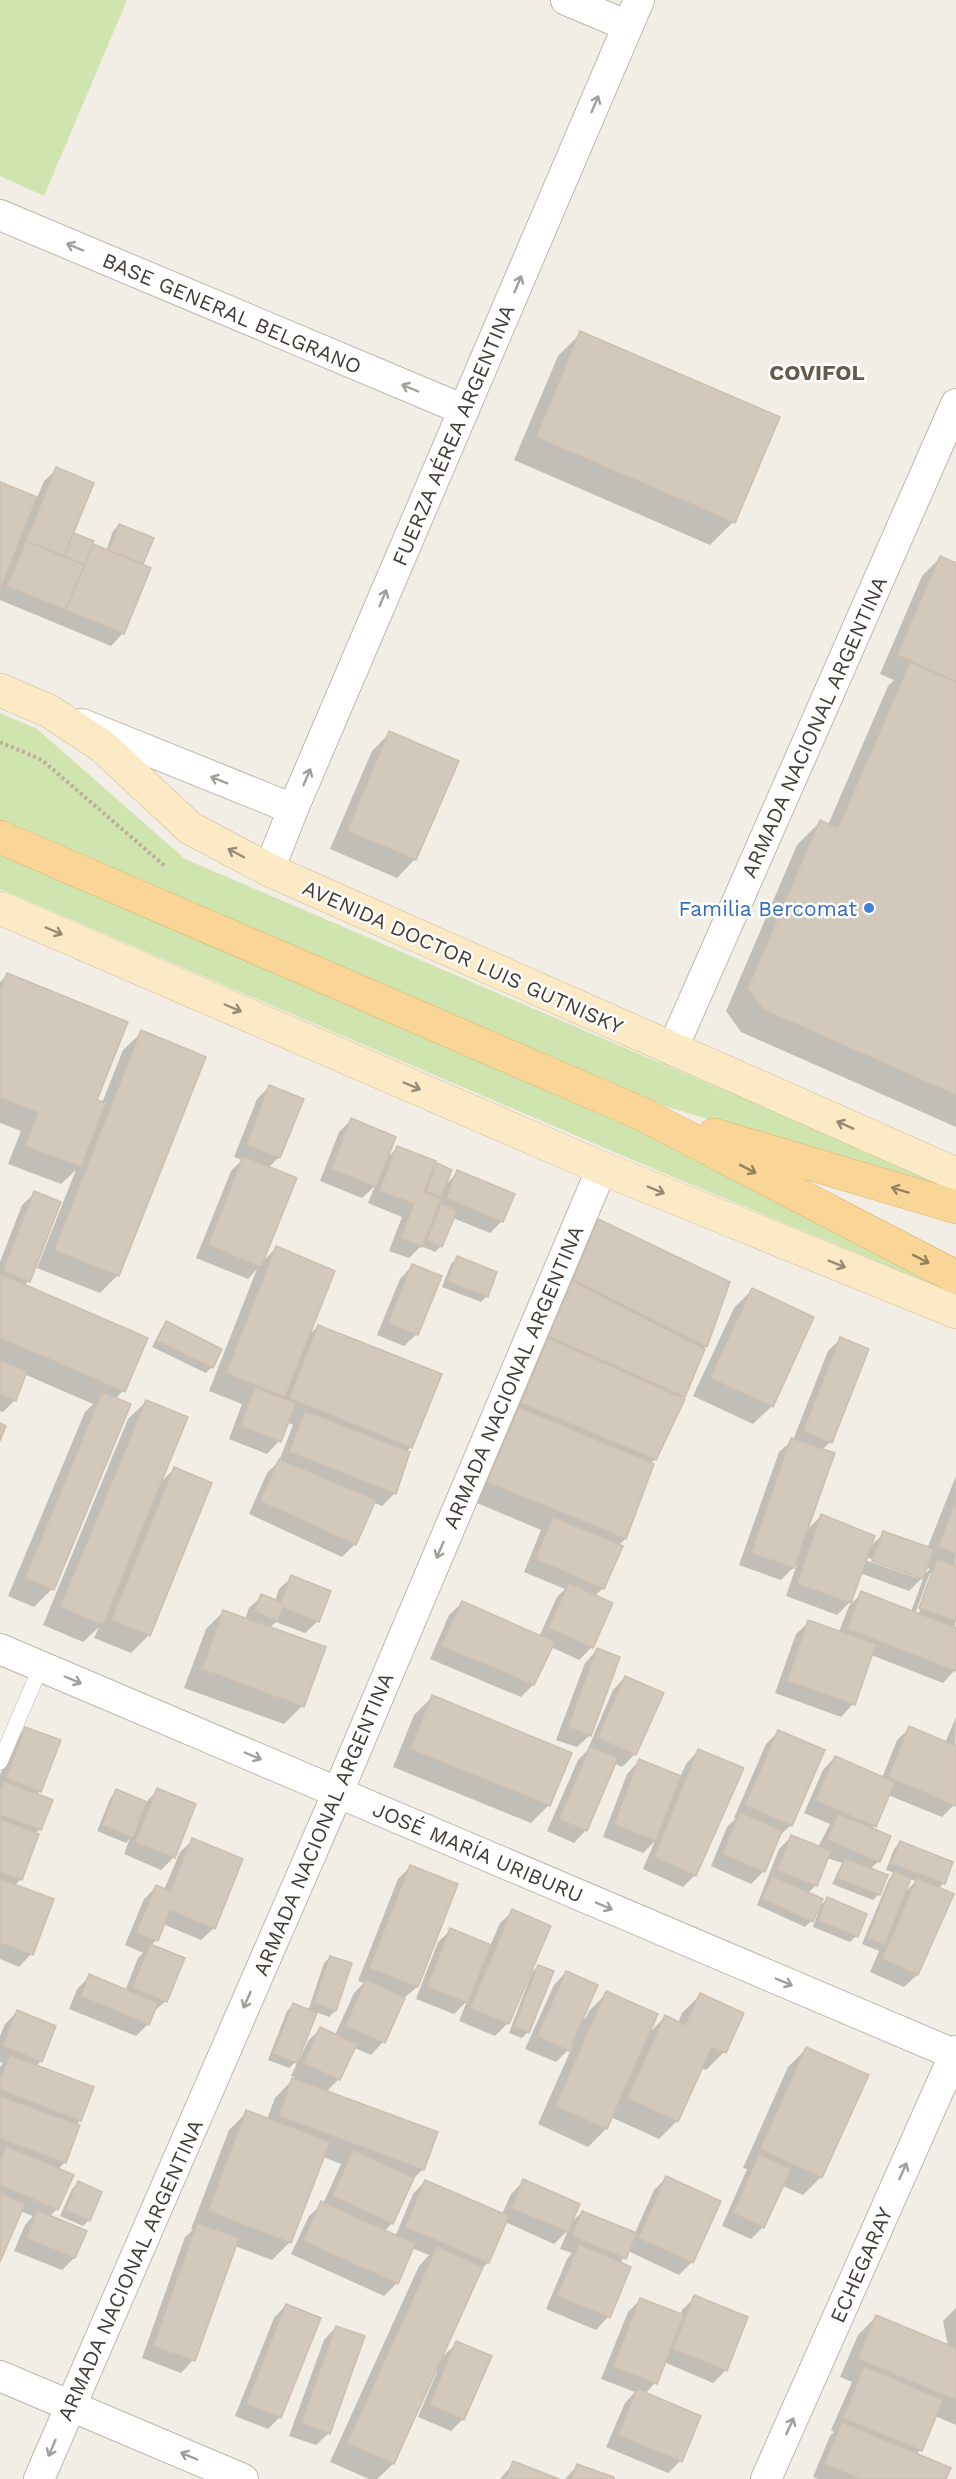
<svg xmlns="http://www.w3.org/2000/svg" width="956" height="2479" viewBox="0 0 956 2479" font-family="'Work Sans',sans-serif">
<rect width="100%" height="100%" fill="#f2ede5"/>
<!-- green -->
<g fill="#d0e4af">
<path d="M0,0H127L44,196L0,176Z"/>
<path d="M0,713L37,729L185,859L956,1190V1193L520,1063L956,1285V1294L642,1164L0,889Z"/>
</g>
<!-- shadow -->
<g fill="#0003" fill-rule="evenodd">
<path d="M581,333L733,522L710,545L514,460L558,356Z"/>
<path d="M57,469L70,539L74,535L106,551L113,531L119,525L152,539L140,565L123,633L111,646L0,600V484L37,498L44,481Z"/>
<path d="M940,558L956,565V1127L741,1032L726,1011L797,845L820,822L828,825L888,686L894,680L880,674L922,576Z"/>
<path d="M390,733L415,859L397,878L330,849L372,751Z"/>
<path d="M7,975L95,1100L102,1103L123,1050L142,1032L118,1275L100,1293L37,1268L76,1170L61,1184L8,1164L21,1131L0,1123V982Z"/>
<path d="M270,1086L279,1157L268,1168L261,1263L276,1248L306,1338L318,1326L411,1447L406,1452L408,1453L394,1494L382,1506L373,1502L355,1544L342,1557L249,1514L267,1473L279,1461L293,1425L287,1422L279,1441L267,1454L229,1439L242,1404L209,1391L257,1269L248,1279L196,1258L231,1171L242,1160L234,1157L257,1099Z"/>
<path d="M351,1120L386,1159L397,1148L429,1174L438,1165L444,1186L458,1172L502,1221L490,1233L453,1218L441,1246L435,1252L421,1246L409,1258L389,1251L402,1217L368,1203L375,1186L362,1198L320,1181L339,1132Z"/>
<path d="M35,1193L28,1281L24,1286L123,1391L115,1399L52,1589L34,1607L8,1596L85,1412L93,1404L24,1374L15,1400L3,1412L0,1411V1262L22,1205Z"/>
<path d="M598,1221L705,1346L655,1459L650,1464L652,1465L625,1539L618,1546L603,1588L595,1596L592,1647L579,1660L551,1647L533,1685L521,1697L430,1659L449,1615L462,1603L539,1637L557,1597L565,1589L524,1572L541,1530L470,1500L580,1239Z"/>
<path d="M457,1258L487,1296L481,1302L442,1287L451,1264Z"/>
<path d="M412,1266L417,1334L404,1346L377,1335L400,1279Z"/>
<path d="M752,1290L772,1406L753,1424L693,1396L734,1308Z"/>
<path d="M167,1323L220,1349L212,1367L206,1373L152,1347L161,1329Z"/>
<path d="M841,1339L830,1442L822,1450L806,1531L821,1516L869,1548L884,1533L927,1549L956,1476L955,1670L943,1683L871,1655L853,1704L841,1717L775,1693L796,1634L809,1622L839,1632L849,1606L862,1593L911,1612L924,1576L909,1591L860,1573L849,1603L837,1615L786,1596L797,1564L781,1580L739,1565L779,1452L793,1440L828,1351ZM866,1557L917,1575V1578L865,1560ZM926,1567L930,1569L923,1576ZM930,1573H934L918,1615L915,1614Z"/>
<path d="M147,1401L159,1484L174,1469L149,1635L131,1653L94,1638L99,1627L83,1642L43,1625L128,1419Z"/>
<path d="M292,1577L318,1621L305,1633L276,1622L269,1628L302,1706L284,1724L184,1688L206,1629L224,1611L245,1619L249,1608L262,1596L275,1601L279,1589Z"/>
<path d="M597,1650L590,1735L577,1747L556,1740L585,1663Z"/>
<path d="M625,1677L635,1754L622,1767L614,1763L586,1830L574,1843L547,1831L578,1760L587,1751L613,1690Z"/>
<path d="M432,1697L549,1805L531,1823L393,1767L414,1715Z"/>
<path d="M956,1717L954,1805L942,1817L888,1795L872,1829L879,1861L870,1869L879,1894L873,1900L832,1884L842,1863L827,1858L816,1885L808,1893L811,1921L805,1927L757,1905L779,1849L791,1837L818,1847L830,1824L804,1813L823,1770L835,1757L882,1778L897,1740L910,1728L945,1743Z"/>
<path d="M25,1729L40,1791L36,1795L40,1829L35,1834L21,1879L14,1886L31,1954L19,1967L0,1959V1775L13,1741Z"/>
<path d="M778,1732L791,1825L778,1837L764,1871L751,1884L711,1866L727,1827L736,1818H734L766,1744Z"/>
<path d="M698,1751L695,1875L683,1887L643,1869L655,1841L643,1853L603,1837L627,1774L639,1761L680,1777L686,1764Z"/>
<path d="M158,1790L174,1857L161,1870L124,1854L130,1838L126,1843L97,1831L111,1797L117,1791L145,1803Z"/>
<path d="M193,1840L214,1928L201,1940L163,1924L156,1940L151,1946L166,2001L152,2013L148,2024L136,2036L69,2009L77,1989L90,1976L125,1991L138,1958L143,1953L125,1945L144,1899L156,1887L164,1890L180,1852Z"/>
<path d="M900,1843L951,1863L944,1883L938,1889L952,1895L917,1975L904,1987L870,1972L879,1951L862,1944L889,1879L895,1873L886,1870L894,1849ZM910,1879L916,1881L903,1894Z"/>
<path d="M410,1867L456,1885L417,1987L403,1999L383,2042L371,2055L355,2048L339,2079L326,2092L423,2169L412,2180L392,2223L384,2232L395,2237L413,2194L425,2181L502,2214L511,2194L524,2181L569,2225L582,2212L635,2233L654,2190L667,2177L692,2262L679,2275L628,2251L620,2263L629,2267L608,2317L596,2330L546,2309L567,2259L572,2253L560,2249L568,2230L554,2244L505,2222L488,2263L480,2270L440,2359L457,2343L463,2419L451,2431L418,2417L437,2372L435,2371L393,2464L377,2479H369L330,2462L419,2266L429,2255L412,2248L397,2283L384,2296L291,2254L309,2216L323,2204L341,2164L323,2157L290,2242L272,2260L235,2246L193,2360L181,2373L142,2358L185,2237L193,2230L191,2229L229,2130L247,2112L267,2119L275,2098L295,2077L291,2076L299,2059L289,2068L268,2060L287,2011L293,2005L308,2011L324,1963L330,1957L350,1964L335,2011L329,2017L316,2012L298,2057L300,2058L308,2041L320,2029L335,2035L354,1993L364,1983L358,1981L398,1879Z"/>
<path d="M827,1899L856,1936L850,1942L813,1927L821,1905Z"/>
<path d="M513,1911L549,1927L507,2024L495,2036L459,2021L467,2001L454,2014L416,1999L438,1942L451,1930L490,1946L500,1923Z"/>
<path d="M538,1966L528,2032L522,2038L509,2033L532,1972Z"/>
<path d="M566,1972L582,2018L585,2019L589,2011L607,1993L647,2035L665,2017L678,2023L682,2013L700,1995L724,2052L706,2070L701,2068L677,2121L659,2139L611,2117L606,2129L588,2147L538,2124L573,2045L556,2062L525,2049L554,1985Z"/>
<path d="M17,2012L54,2027L41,2061L36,2066L80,2120L76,2125L65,2162L58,2169L57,2209L49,2217L74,2258L62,2270L14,2251L25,2225L33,2216L20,2211L0,2258V2067L3,2063L0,2062V2036L5,2024Z"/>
<path d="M806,2049L821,2177L803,2195L781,2185L763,2227L751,2239L722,2226L747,2169L743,2168L788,2067Z"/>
<path d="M78,2183L89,2220L83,2226L60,2216L72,2189Z"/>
<path d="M695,2297L746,2318L725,2371L713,2383L664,2362L655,2383L645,2394L680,2461L668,2473L606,2447L625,2403L635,2392L601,2379L628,2312L641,2299L680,2315L682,2310Z"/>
<path d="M286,2305L280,2417L268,2429L235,2416L274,2318Z"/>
<path d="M956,2308V2425L935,2416L920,2450L916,2455L944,2479H818L813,2477L830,2436L834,2432L831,2430L852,2382L840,2377L858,2335L876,2317L948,2346L943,2321Z"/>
<path d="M336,2327L329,2433L316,2445L289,2436L324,2340Z"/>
<path d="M514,2463L555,2479H500Z"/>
<path d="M577,2466L612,2479H565Z"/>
</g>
<!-- building -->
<g fill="#d2c8bb" stroke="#cdbfaf" stroke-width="1.5">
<path d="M580,331L780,417L735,523L536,437Z"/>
<path d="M56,467L94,483L64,556L26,541Z"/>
<path d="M0,482L37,497L0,590Z"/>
<path d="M119,524L154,538L143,564L109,550Z"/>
<path d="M74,533L94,541L85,565L64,556Z"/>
<path d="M26,541L85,565L66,610L7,586Z"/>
<path d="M93,544L151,568L124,634L66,610Z"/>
<path d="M940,556L956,563V682L897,655Z"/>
<path d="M910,662L956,682V1095L764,1010L748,988L820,820L838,828Z"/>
<path d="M389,731L459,761L416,860L347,831Z"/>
<path d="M7,973L128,1022L97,1100L106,1103L81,1167L25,1146L38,1113L0,1098V990Z"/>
<path d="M141,1030L206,1057L119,1276L54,1250Z"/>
<path d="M269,1085L304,1099L280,1158L246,1145Z"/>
<path d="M351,1118L396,1137L376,1187L331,1169Z"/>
<path d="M397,1146L436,1161L424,1192L441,1199L422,1247L401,1238L414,1204L379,1191Z"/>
<path d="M243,1156L297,1178L261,1267L208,1245Z"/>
<path d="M437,1163L452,1170L441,1197L426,1191Z"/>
<path d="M457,1170L515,1194L503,1222L446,1198Z"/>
<path d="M34,1191L61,1202L30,1282L3,1271Z"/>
<path d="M441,1204L457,1211L442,1247L427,1240Z"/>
<path d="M598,1219L730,1282L707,1347L573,1280Z"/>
<path d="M276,1246L335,1271L285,1397L226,1373Z"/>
<path d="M457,1256L497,1272L488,1297L447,1281Z"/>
<path d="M412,1264L442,1276L418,1335L388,1323Z"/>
<path d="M0,1274L148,1338L125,1392L0,1338Z"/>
<path d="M572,1281L705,1349L685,1397L548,1336Z"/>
<path d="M752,1288L814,1317L773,1407L710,1378Z"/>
<path d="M166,1321L222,1349L213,1368L157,1341Z"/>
<path d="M318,1325L442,1374L412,1448L289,1398Z"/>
<path d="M840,1337L869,1349L832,1443L803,1431Z"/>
<path d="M548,1338L685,1399L656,1460L521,1403Z"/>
<path d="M0,1360L27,1371L16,1401L0,1394Z"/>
<path d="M255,1387L296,1403L281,1442L240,1426Z"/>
<path d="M102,1392L131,1404L54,1590L25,1578Z"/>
<path d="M146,1400L188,1417L103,1625L60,1607Z"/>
<path d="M519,1407L654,1464L626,1539L487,1482Z"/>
<path d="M305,1411L410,1452L396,1494L289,1452Z"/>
<path d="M0,1423L6,1426L0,1441Z"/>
<path d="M791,1438L835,1453L794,1568L751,1553Z"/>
<path d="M279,1459L376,1500L356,1545L260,1501Z"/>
<path d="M174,1467L212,1483L150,1636L111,1620Z"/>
<path d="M956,1500V1554L938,1547Z"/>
<path d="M821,1514L875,1536L851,1603L797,1584Z"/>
<path d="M553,1517L623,1546L604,1589L535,1559Z"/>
<path d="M883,1531L934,1549L923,1579L872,1561Z"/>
<path d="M937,1559L956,1566V1621L919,1608Z"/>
<path d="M291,1575L331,1591L319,1622L283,1608L278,1621L254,1611L261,1594L281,1602Z"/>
<path d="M569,1583L613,1603L593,1648L548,1628Z"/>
<path d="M861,1591L956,1628V1671L847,1629Z"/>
<path d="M462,1601L555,1642L534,1685L441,1646Z"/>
<path d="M223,1610L326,1647L304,1707L202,1669Z"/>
<path d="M808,1620L876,1644L855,1705L787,1681Z"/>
<path d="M597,1648L620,1657L591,1736L568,1727Z"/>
<path d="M625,1676L664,1693L636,1755L597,1738Z"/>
<path d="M432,1695L572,1753L550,1806L410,1749Z"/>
<path d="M909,1726L956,1746V1806L888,1777Z"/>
<path d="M25,1727L61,1740L41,1792L6,1778Z"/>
<path d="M778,1730L825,1750L792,1826L745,1805Z"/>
<path d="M590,1746L618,1758L587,1831L559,1819Z"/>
<path d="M698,1749L744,1768L696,1876L654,1857Z"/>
<path d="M835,1756L895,1782L876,1827L815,1800Z"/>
<path d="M639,1759L681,1776L656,1841L614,1824Z"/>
<path d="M4,1781L53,1800L41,1830L0,1815V1791Z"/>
<path d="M157,1788L196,1804L175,1858L135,1842Z"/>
<path d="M116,1789L147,1802L133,1838L102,1825Z"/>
<path d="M740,1812L782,1831L765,1872L722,1854Z"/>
<path d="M838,1814L891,1836L880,1862L827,1840Z"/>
<path d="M0,1819L39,1834L22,1880L0,1872Z"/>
<path d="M791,1835L831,1851L817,1886L777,1870Z"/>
<path d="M192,1838L243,1859L215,1929L170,1910L158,1941L136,1933L156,1885L170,1891Z"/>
<path d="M900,1841L953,1862L945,1884L891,1863Z"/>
<path d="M845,1858L888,1875L880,1895L837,1878Z"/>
<path d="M410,1865L458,1884L418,1987L369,1968Z"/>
<path d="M894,1871L911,1878L885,1945L867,1938Z"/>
<path d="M772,1876L823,1899L813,1922L762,1899Z"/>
<path d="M917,1878L954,1894L918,1975L882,1959Z"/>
<path d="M0,1879L54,1899L33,1955L0,1943Z"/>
<path d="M827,1897L867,1914L858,1937L818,1921Z"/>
<path d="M512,1909L551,1926L509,2024L470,2008Z"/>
<path d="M450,1928L491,1945L468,2003L427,1987Z"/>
<path d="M150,1944L185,1958L167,2002L132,1988Z"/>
<path d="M330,1956L352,1963L336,2011L314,2003Z"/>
<path d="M538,1965L554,1971L529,2033L514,2026Z"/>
<path d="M566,1971L598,1985L569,2051L537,2036Z"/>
<path d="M89,1974L158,2003L149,2025L81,1996Z"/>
<path d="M366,1979L405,1998L385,2043L345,2026Z"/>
<path d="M606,1991L658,2014L607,2129L555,2106Z"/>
<path d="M700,1993L744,2013L726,2053L712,2047L678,2122L627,2098L665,2015L685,2025Z"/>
<path d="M293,2003L317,2013L297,2063L273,2054Z"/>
<path d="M17,2010L56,2026L42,2062L2,2046Z"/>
<path d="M320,2027L357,2044L340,2080L303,2063Z"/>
<path d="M806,2047L869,2075L822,2178L760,2149Z"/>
<path d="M10,2055L94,2087L81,2121L0,2090V2080Z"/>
<path d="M292,2078L438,2132L424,2170L279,2116Z"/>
<path d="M0,2096L80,2125L66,2163L0,2139Z"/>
<path d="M246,2110L330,2142L291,2243L208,2211Z"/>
<path d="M6,2146L74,2175L58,2210L0,2185V2161Z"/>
<path d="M353,2150L414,2178L393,2224L332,2196Z"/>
<path d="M759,2154L791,2169L764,2228L733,2213Z"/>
<path d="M666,2176L721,2201L693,2263L638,2238Z"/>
<path d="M523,2179L580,2204L568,2232L511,2208Z"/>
<path d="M425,2180L509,2216L489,2263L405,2227Z"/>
<path d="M78,2181L102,2192L90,2221L65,2210Z"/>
<path d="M0,2193L25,2204L0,2262Z"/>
<path d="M321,2201L415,2244L398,2284L303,2241Z"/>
<path d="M37,2210L87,2231L75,2258L26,2238Z"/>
<path d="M582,2211L637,2233L626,2259L572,2236Z"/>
<path d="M197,2223L239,2238L195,2361L153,2346Z"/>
<path d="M579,2244L631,2267L610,2318L557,2296Z"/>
<path d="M437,2246L483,2267L394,2464L347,2443Z"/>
<path d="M694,2295L748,2317L727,2371L673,2349Z"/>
<path d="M640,2298L684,2315L657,2384L613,2367Z"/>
<path d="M286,2304L321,2318L281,2418L246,2404Z"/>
<path d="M876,2315L956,2348V2400L858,2359Z"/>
<path d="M336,2326L365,2336L330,2434L301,2423Z"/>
<path d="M456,2341L492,2356L464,2420L429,2405Z"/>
<path d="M864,2366L943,2400L922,2451L843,2418Z"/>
<path d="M637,2389L701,2416L682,2462L618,2435Z"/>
<path d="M842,2422L951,2468L946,2479H860L824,2464Z"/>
<path d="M513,2461L559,2479H506Z"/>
<path d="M577,2464L614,2477V2479H571Z"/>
</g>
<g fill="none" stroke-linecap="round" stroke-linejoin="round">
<defs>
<path id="lane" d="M0,1762L41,1666"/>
<g id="street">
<path d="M566,0L628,26"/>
<path d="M0,215L464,410"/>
<path d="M82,724L293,809"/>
<path d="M269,870L293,809L639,0"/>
<path d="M672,1050L956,404"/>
<path d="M0,1649L956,2055"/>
<path d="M0,2376L243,2479"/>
<path d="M39,2479L338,1792L602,1168"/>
<path d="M766,2479L956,2051"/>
</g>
<g id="secondary">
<path d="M0,690L49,711L102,746L190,828L269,870L956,1174"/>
<path d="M0,908L602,1168L956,1312"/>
</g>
<g id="primary">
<path d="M0,837L640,1113L956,1277"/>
<path d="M714,1135L956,1207"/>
</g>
</defs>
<!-- lane casing -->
<use href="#lane" stroke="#bfb7ab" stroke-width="16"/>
<!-- street casing -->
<use href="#street" stroke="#bfb7ab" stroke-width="32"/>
<!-- secondary casing -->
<use href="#secondary" stroke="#cfbc97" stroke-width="34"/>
<!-- primary casing -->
<use href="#primary" stroke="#ddb168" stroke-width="34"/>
<!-- path -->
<path stroke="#bdae9a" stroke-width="4" stroke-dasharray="3 3" stroke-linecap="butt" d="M0,742L42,760L166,867"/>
<!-- lane -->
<use href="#lane" stroke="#fff" stroke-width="15"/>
<!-- street -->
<use href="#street" stroke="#fff" stroke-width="30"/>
<!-- secondary -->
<use href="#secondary" stroke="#fbeac5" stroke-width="33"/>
<!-- primary -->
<use href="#primary" stroke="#f9d697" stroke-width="33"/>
</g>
<!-- one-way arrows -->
<defs><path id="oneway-shaft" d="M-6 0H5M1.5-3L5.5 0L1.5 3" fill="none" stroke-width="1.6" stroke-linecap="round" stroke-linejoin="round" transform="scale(1.5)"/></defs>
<g stroke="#a29e9a">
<use href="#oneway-shaft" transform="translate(595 104) rotate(-67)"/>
<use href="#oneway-shaft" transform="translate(75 247) rotate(-157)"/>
<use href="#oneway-shaft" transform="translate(518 284) rotate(-67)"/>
<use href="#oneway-shaft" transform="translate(410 388) rotate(-157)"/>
<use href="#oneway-shaft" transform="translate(383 598) rotate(-67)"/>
<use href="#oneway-shaft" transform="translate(307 777) rotate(-67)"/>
<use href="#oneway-shaft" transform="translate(219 780) rotate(-158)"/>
<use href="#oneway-shaft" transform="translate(440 1550) rotate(113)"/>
<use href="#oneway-shaft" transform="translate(73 1680) rotate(23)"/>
<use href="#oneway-shaft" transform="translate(253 1756) rotate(23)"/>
<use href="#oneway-shaft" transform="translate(604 1906) rotate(23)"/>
<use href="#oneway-shaft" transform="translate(784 1982) rotate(23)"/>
<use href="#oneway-shaft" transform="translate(247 2000) rotate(114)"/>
<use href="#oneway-shaft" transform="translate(903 2171) rotate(-66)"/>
<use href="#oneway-shaft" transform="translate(790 2426) rotate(-66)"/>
<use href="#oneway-shaft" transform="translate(52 2448) rotate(113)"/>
<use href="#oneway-shaft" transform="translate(189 2456) rotate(-157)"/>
</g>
<g stroke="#968b76">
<use href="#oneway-shaft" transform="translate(236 853) rotate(-152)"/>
<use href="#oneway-shaft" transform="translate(54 931) rotate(23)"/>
<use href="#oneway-shaft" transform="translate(233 1008) rotate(23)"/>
<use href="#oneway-shaft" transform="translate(412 1086) rotate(23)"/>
<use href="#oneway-shaft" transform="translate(845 1125) rotate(-156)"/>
<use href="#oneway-shaft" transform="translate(656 1190) rotate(22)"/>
<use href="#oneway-shaft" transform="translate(837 1264) rotate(22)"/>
</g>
<g stroke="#958261">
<use href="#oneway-shaft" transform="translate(748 1169) rotate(27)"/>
<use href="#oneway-shaft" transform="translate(900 1190) rotate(-163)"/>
<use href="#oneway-shaft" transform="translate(921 1259) rotate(27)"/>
</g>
<!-- markers -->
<circle fill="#3f7fe0" stroke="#fff" stroke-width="2" cx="869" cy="908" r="6"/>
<g text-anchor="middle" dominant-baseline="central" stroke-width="5" stroke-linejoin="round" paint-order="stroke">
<!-- street labels -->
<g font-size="21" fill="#443d35" stroke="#fff">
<text transform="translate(232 313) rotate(23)">BASE GENERAL BELGRANO</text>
<text transform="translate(453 435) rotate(-67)">FUERZA AÉREA ARGENTINA</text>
<text transform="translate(814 727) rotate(-66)">ARMADA NACIONAL ARGENTINA</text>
<text transform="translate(463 957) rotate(24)">AVENIDA DOCTOR LUIS GUTNISKY</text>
<text transform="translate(513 1377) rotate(-67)">ARMADA NACIONAL ARGENTINA</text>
<text transform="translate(323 1824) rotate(-67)">ARMADA NACIONAL ARGENTINA</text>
<text transform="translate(478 1852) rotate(23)">JOSÉ MARÍA URIBURU</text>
<text transform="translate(861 2265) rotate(-66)">ECHEGARAY</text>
<text transform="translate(130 2270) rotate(-66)">ARMADA NACIONAL ARGENTINA</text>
</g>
<!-- shop labels -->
<g font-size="21" fill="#366cbe" stroke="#fff" text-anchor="end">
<text x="857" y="908">Familia Bercomat</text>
</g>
<!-- neighbourhood labels -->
<g font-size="22" font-weight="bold" fill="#665a4d" stroke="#fff">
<text x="817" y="372">COVIFOL</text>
</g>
</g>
</svg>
